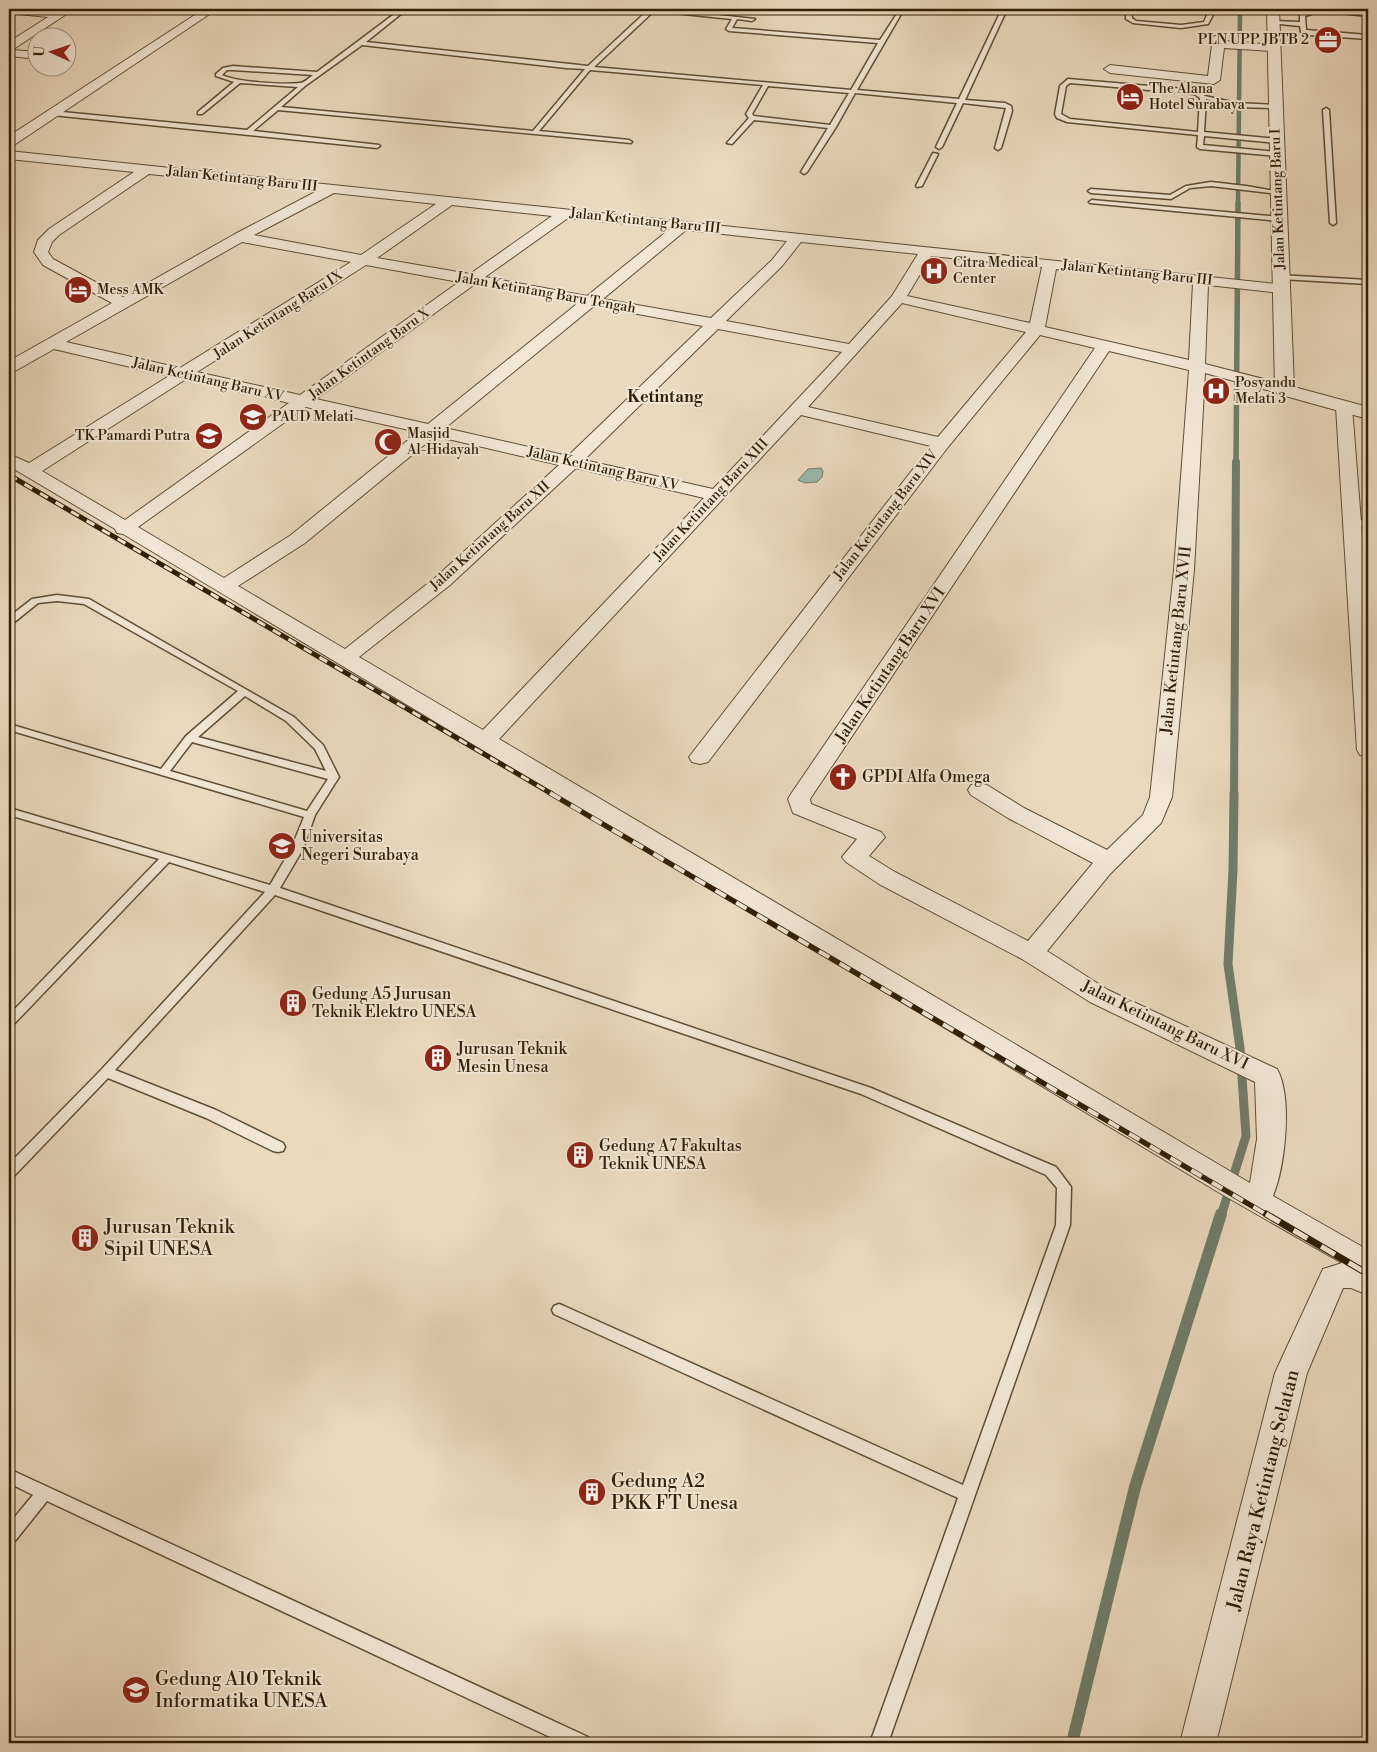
<svg xmlns="http://www.w3.org/2000/svg" width="1377" height="1752" viewBox="0 0 1377 1752" font-family="'Libre Bodoni',serif">
<rect width="100%" height="100%" fill="#ebd9bf"/>
<filter id="stains"><feTurbulence type="fractalNoise" baseFrequency=".004" numOctaves="4"/><feColorMatrix values="0 0 0 0 .2 0 0 0 0 .09 0 0 0 0 .02 0 0 0 .5 -.17"/></filter>
<radialGradient id="worn" r=".72"><stop offset=".6" stop-color="#630" stop-opacity="0"/><stop offset="1" stop-color="#630" stop-opacity=".3"/></radialGradient>
<!-- water -->
<path fill="#99bbac" stroke="#6f7d69" d="M821,468L823,471L822,477L817,482L805,483L798,480L808,469Z"/>
<g fill="none" stroke-linecap="round" stroke-linejoin="round">
<!-- stream-far4 -->
<path stroke="#6f7d69" stroke-width="4.5" d="M1238,204L1240,9"/>
<!-- stream-far3 -->
<path stroke="#6f7d69" stroke-width="5.5" d="M1236,464L1238,203"/>
<!-- stream-far2 -->
<path stroke="#6f7d69" stroke-width="8" d="M1234,794L1236,462"/>
<!-- stream-far1 -->
<path stroke="#6f7d69" stroke-width="9" d="M1221,1216L1246,1136L1240,1048L1228,964L1233,870L1234,793"/>
<!-- stream -->
<path stroke="#6f7d69" stroke-width="12" d="M1072,1743L1135,1487L1221,1214"/>
<defs>
<g id="service">
<path d="M401,9H407L366,42L588,66L648,10L647,9L693,12L697,9H702L699,13L755,19L752,21L737,19L732,28L880,40L900,9H904L857,90L959,99L1002,9H1007L965,100L1005,103L1011,106L1012,111L1001,148L998,150L995,148L1006,108L963,103L942,147L939,149L936,147L957,103L855,93L836,127L807,172L804,174L801,172L828,128L754,120L732,144L727,143L749,118L746,114L763,85L590,70L539,131L629,140L632,142L631,143L278,110L253,131L379,145L380,146L377,148L52,115L49,113L52,111L247,130L298,87L240,83L202,114H198V112L234,82L216,76V74L223,68L233,66L317,72ZM654,11L732,19L726,29L729,31L878,43L851,90L594,67ZM362,45L566,68L585,69L533,131L281,107L305,86ZM227,70H233L313,75C309,78 304,83 300,83C282,85 236,82 222,75ZM768,86L849,93L830,125L754,116L752,114Z"/>
<path d="M1126,9H1131L1132,18L1136,21L1181,25L1204,22L1208,13L1207,9H1211L1214,13L1208,24L1181,28L1133,23L1126,19Z"/>
<path d="M1316,9L1368,12V16L1321,11L1305,16L1306,30L1368,35V39L1310,35L1301,32L1300,26L1270,23L1273,21L1300,22V14Z"/>
<path d="M1068,79L1196,90L1205,96L1236,103L1278,105V107L1276,108L1236,107L1206,99L1204,132L1277,139L1280,141L1277,143L1204,136L1203,145L1277,152L1280,154L1277,156L1200,149L1197,147L1198,135L1067,122L1057,118L1055,114L1060,86ZM1070,83L1194,94L1200,98L1198,132L1070,119L1061,114L1066,86Z"/>
<path d="M1326,108L1329,110L1336,223L1333,225L1330,223L1323,110Z"/>
<path d="M933,153L938,154L922,186L917,187L916,186Z"/>
<path d="M1211,182L1246,186L1281,192L1278,194L1211,186L1190,188L1171,199L1091,193L1088,191L1091,189L1170,195L1186,186Z"/>
<path d="M1092,200L1279,217L1282,219L1279,221L1090,203L1089,202Z"/>
<path d="M1278,275L1368,280V284L1281,279L1277,277Z"/>
<path d="M1352,519L1368,521V527L1349,524V520Z"/>
<path d="M57,595L89,599L294,717L323,745L339,777L315,815L303,849L280,888L871,1088L1056,1167L1071,1187L1070,1225L888,1743H870L958,1498L554,1314L552,1310L554,1306L559,1304L564,1306L963,1485L1056,1225L1057,1188L1046,1175L861,1094L275,895L115,1070L216,1110L283,1143L285,1147L283,1151L278,1152L273,1151L206,1118L108,1078L14,1176L9,1177V1164L102,1069L265,892L169,862L13,1025L9,1026V1015L159,859L9,815V808L270,885L291,849L304,817L9,730V724L161,769L186,736L238,691L84,604L57,601L38,603L12,624L9,625V617L32,599ZM245,696L286,721L315,749L326,771L198,737ZM192,742L328,779L307,811L170,771Z"/>
<path d="M9,1469L588,1737L591,1743H563L47,1501L15,1541L9,1543V1524L33,1495L9,1483Z"/>
</g>
<g id="minor">
<path d="M9,9L59,12L65,15L12,50L38,52V59L9,56V42L48,17L9,13Z"/>
<path d="M204,9H217L14,145L9,146V136Z"/>
<path d="M1219,34L1223,35L1224,41L1274,45L1280,48L1274,51L1224,48L1220,80L1214,84L1110,73L1104,69L1110,65L1208,76L1213,37Z"/>
<path d="M9,151L1286,285L1289,288L1286,291L1281,293L1208,285L1205,364L1291,386L1293,390L1291,394L1285,395L1205,373L1194,570L1172,797L1161,823L1110,874L1047,951L1108,990L1277,1069C1293,1097 1285,1167 1273,1196L1368,1250V1295L1351,1288H1343L1307,1373L1216,1743H1180L1275,1373L1323,1269L1342,1263L1218,1192L123,534L117,533L115,529L9,466V454L29,463L169,376L54,349L15,371L9,373V361L112,303L43,265L34,252L38,240L49,229L134,172L9,159ZM149,174L317,191L235,234L123,297L53,259L48,252L52,242L59,235ZM334,193L436,204L361,255L254,235ZM452,205L552,216L470,274L377,258ZM568,218L671,228L587,296L485,277ZM686,230L787,241L772,260L711,318L603,299ZM242,242L351,262L180,368L66,342ZM801,242L918,254L892,296L849,344L726,321L782,266ZM931,256L1042,267L1030,323L907,296ZM366,265L459,282L300,395L197,372ZM1056,269L1193,283L1189,360L1045,327ZM475,284L578,303L428,424L316,399ZM902,303L1026,332L938,437L808,407ZM594,306L703,326L568,456L445,428ZM718,329L842,352L713,489L584,460ZM1040,335L1095,348L791,794L788,799L793,813L857,839L842,857L846,862L879,884L1022,959L1090,1002L1255,1082L1257,1139L1250,1183L499,739L801,415L931,446L689,757L692,762L700,764L708,762L948,447ZM1109,351L1189,370L1174,570L1150,797L1143,815L1107,850L1024,808L987,785L979,783L971,785L968,790L971,795L1008,818L1093,863L1028,941L895,872L869,856L885,837L881,832L811,804L810,799ZM186,379L289,403L125,520L42,471ZM306,407L418,432L291,535L224,578L138,527ZM435,436L559,465L436,577L345,649L238,586L305,543ZM576,468L704,498L483,730L359,657L450,585Z"/>
<path d="M1344,402L1350,403L1352,407L1368,612V757L1360,755L1357,750L1336,407L1338,403Z"/>
</g>
<path id="tertiary" d="M1267,9H1279L1294,387L1368,407V419L1278,394L1275,390Z"/>
</defs>
<!-- service casing -->
<use href="#service" stroke="#604e34" stroke-width="3"/>
<!-- minor casing -->
<use href="#minor" stroke="#604e34" stroke-width="2"/>
<!-- tertiary casing -->
<use href="#tertiary" stroke="#604e34" stroke-width="2"/>
<!-- service -->
<use href="#service" fill="#f2e6d5" fill-rule="evenodd"/>
<!-- minor -->
<use href="#minor" fill="#f2e6d5" fill-rule="evenodd"/>
<!-- tertiary -->
<use href="#tertiary" fill="#f2e6d5" fill-rule="evenodd"/>
<defs>
<path id="rail-far2" d="M9,475L552,794"/>
<path id="rail-far1" d="M550,793L1269,1216"/>
<path id="rail" d="M1266,1214L1368,1274"/>
</defs>
<!-- rail-far2 casing -->
<use href="#rail-far2" stroke="#311f05" stroke-width="5"/>
<!-- rail-far1 casing -->
<use href="#rail-far1" stroke="#311f05" stroke-width="5.5"/>
<!-- rail casing -->
<use href="#rail" stroke="#311f05" stroke-width="7"/>
<!-- rail-far2 -->
<use href="#rail-far2" stroke="#f2e6d5" stroke-width="3" stroke-dasharray="9" stroke-linecap="butt"/>
<!-- rail-far1 -->
<use href="#rail-far1" stroke="#f2e6d5" stroke-width="4" stroke-dasharray="12" stroke-linecap="butt"/>
<!-- rail -->
<use href="#rail" stroke="#f2e6d5" stroke-width="5" stroke-dasharray="16" stroke-linecap="butt"/>
</g>
<!-- icons -->
<defs>
<symbol id="office-disc" viewBox="-11 -11 22 22"><circle r="9.5" fill="#8f2418" stroke="#f2e6d5"/><path d="M-6-3h4V-5.5h4V-3h4V5H-6ZM-1-4.5V-3h2v-1.5ZM-6 0V1H6V0Z" fill="#fff"/></symbol>
<symbol id="hotel-disc" viewBox="-11 -11 22 22"><circle r="9.5" fill="#8f2418" stroke="#f2e6d5"/><path d="M-6-4.5h1.5V1H6V5H4.5V3h-9V5H-6ZM-4 0a1.8 1.8 0 1 1 3.6 0ZM.5 0V-2.5h3Q6-2.5 6 0Z" fill="#fff"/></symbol>
<symbol id="hospital-disc" viewBox="-11 -11 22 22"><circle r="9.5" fill="#8f2418" stroke="#f2e6d5"/><path d="M-5-5h3v3.5h4V-5h3V5h-3V1.5h-4V5h-3Z" fill="#fff"/></symbol>
<symbol id="school-disc" viewBox="-11 -11 22 22"><circle r="9.5" fill="#8f2418" stroke="#f2e6d5"/><path d="M0-5L7-2L0 1L-7-2ZM-4 1L0 2.5L4 1V4Q0 6-4 4Z" fill="#fff"/></symbol>
<symbol id="mosque-disc" viewBox="-11 -11 22 22"><circle r="9.5" fill="#8f2418" stroke="#f2e6d5"/><path d="M3.5-4.9A6 6 0 1 0 3.5 4.9A5 5 0 1 1 3.5-4.9Z" fill="#fff"/></symbol>
<symbol id="church-disc" viewBox="-11 -11 22 22"><circle r="9.5" fill="#8f2418" stroke="#f2e6d5"/><path d="M-1.2-6h2.4v3.5h3.3v2.4h-3.3V6h-2.4V-.1h-3.3v-2.4h3.3Z" fill="#fff"/></symbol>
<symbol id="university-disc" viewBox="-11 -11 22 22"><circle r="9.5" fill="#8f2418" stroke="#f2e6d5"/><path d="M0-5L7-2L0 1L-7-2ZM-4 1L0 2.5L4 1V4Q0 6-4 4Z" fill="#fff"/></symbol>
<symbol id="building-disc" viewBox="-11 -11 22 22"><circle r="9.5" fill="#8f2418" stroke="#f2e6d5"/><path d="M-4-6H4V6H1V3H-1V6H-4ZM-2.5-4.3h1.7v1.8h-1.7ZM.8-4.3h1.7v1.8H.8ZM-2.5-1h1.7V.8h-1.7ZM.8-1h1.7V.8H.8Z" fill="#fff"/></symbol>
</defs>
<g fill-rule="evenodd">
<use href="#office-disc" x="1312" y="24" width="32" height="32"/>
<use href="#hotel-disc" x="1114" y="81" width="32" height="32"/>
<use href="#hospital-disc" x="918" y="255" width="32" height="32"/>
<use href="#hotel-disc" x="62" y="274" width="32" height="32"/>
<use href="#hospital-disc" x="1200" y="375" width="32" height="32"/>
<use href="#school-disc" x="237" y="401" width="32" height="32"/>
<use href="#school-disc" x="193" y="420" width="32" height="32"/>
<use href="#mosque-disc" x="372" y="426" width="32" height="32"/>
<use href="#church-disc" x="827" y="761" width="32" height="32"/>
<use href="#university-disc" x="266" y="830" width="32" height="32"/>
<use href="#building-disc" x="277" y="987" width="32" height="32"/>
<use href="#building-disc" x="422" y="1042" width="32" height="32"/>
<use href="#building-disc" x="564" y="1139" width="32" height="32"/>
<use href="#building-disc" x="69" y="1222" width="32" height="32"/>
<use href="#building-disc" x="576" y="1476" width="32" height="32"/>
<use href="#university-disc" x="120" y="1674" width="32" height="32"/>
</g>
<g text-anchor="middle" dominant-baseline="central" stroke-width="4" stroke-linejoin="round" paint-order="stroke">
<!-- far-poi labels -->
<g font-size="14" fill="#311f05" stroke="#f2e6d5" text-anchor="start">
<text x="1309" y="40" text-anchor="end">PLN UPP JBTB 2</text>
<text x="1149" y="89">The Alana<tspan x="1149" dy="16">Hotel Surabaya</tspan></text>
<text x="953" y="263">Citra Medical<tspan x="953" dy="16">Center</tspan></text>
<text x="97" y="290">Mess AMK</text>
<text x="1235" y="383">Posyandu<tspan x="1235" dy="16">Melati 3</tspan></text>
<text x="272" y="417">PAUD Melati</text>
<text x="407" y="434">Masjid<tspan x="407" dy="16">Al-Hidayah</tspan></text>
<text x="190" y="436" text-anchor="end">TK Pamardi Putra</text>
</g>
<!-- far-street labels -->
<g font-size="14" fill="#311f05" stroke="#f2e6d5">
<text transform="translate(242 179) rotate(6)">Jalan Ketintang Baru III</text>
<text transform="translate(1278 199) rotate(-92)">Jalan Ketintang Baru I</text>
<text transform="translate(645 221) rotate(6)">Jalan Ketintang Baru III</text>
<text transform="translate(1137 273) rotate(6)">Jalan Ketintang Baru III</text>
<text transform="translate(546 293) rotate(10)">Jalan Ketintang Baru Tengah</text>
<text transform="translate(278 315) rotate(-33)">Jalan Ketintang Baru IX</text>
<text transform="translate(369 354) rotate(-36)">Jalan Ketintang Baru X</text>
<text transform="translate(208 380) rotate(13)">Jalan Ketintang Baru XV</text>
<text transform="translate(603 469) rotate(13)">Jalan Ketintang Baru XV</text>
<text transform="translate(711 500) rotate(-47)">Jalan Ketintang Baru XIII</text>
<text transform="translate(886 515) rotate(-52)">Jalan Ketintang Baru XIV</text>
<text transform="translate(490 536) rotate(-42)">Jalan Ketintang Baru XII</text>
</g>
<!-- far-quarter labels -->
<g font-size="16" font-weight="bold" fill="#311f05" stroke="#f2e6d5">
<text x="665" y="397">Ketintang</text>
</g>
<!-- street labels -->
<g font-size="16" fill="#311f05" stroke="#f2e6d5">
<text transform="translate(1176 640) rotate(-84)">Jalan Ketintang Baru XVII</text>
<text transform="translate(890 665) rotate(-56)">Jalan Ketintang Baru XVI</text>
<text transform="translate(1165 1025) rotate(26)">Jalan Ketintang Baru XVI</text>
</g>
<!-- poi labels -->
<g font-size="16" fill="#311f05" stroke="#f2e6d5" text-anchor="start">
<text x="862" y="777">GPDI Alfa Omega</text>
<text x="301" y="837">Universitas<tspan x="301" dy="18">Negeri Surabaya</tspan></text>
<text x="312" y="994">Gedung A5 Jurusan<tspan x="312" dy="18">Teknik Elektro UNESA</tspan></text>
<text x="457" y="1049">Jurusan Teknik<tspan x="457" dy="18">Mesin Unesa</tspan></text>
<text x="599" y="1146">Gedung A7 Fakultas<tspan x="599" dy="18">Teknik UNESA</tspan></text>
</g>
<!-- near-poi labels -->
<g font-size="19" fill="#311f05" stroke="#f2e6d5" text-anchor="start">
<text x="104" y="1227">Jurusan Teknik<tspan x="104" dy="22">Sipil UNESA</tspan></text>
<text x="611" y="1481">Gedung A2<tspan x="611" dy="22">PKK FT Unesa</tspan></text>
<text x="155" y="1679">Gedung A10 Teknik<tspan x="155" dy="22">Informatika UNESA</tspan></text>
</g>
<!-- near-street labels -->
<g font-size="19" fill="#311f05" stroke="#f2e6d5">
<text transform="translate(1263 1490) rotate(-76)">Jalan Raya Ketintang Selatan</text>
</g>
</g>
<!-- margin -->
<rect width="1377" height="1752" fill="none" stroke="#ebd9bf" stroke-width="30"/>
<rect x="10" y="10" width="1357" height="1732" fill="none" stroke="#311f05" stroke-width="2.5"/>
<rect x="15" y="15" width="1347" height="1722" fill="none" stroke="#311f05"/>
<!-- north arrow -->
<g transform="translate(52 52) rotate(273)"><circle r="24" fill="#f2e6d5" stroke="#a59682"/>
<path d="M0-4L9 19L0 12L-9 19Z" fill="#8f2418"/>
<text y="-8" font-size="14" font-weight="bold" text-anchor="middle" fill="#311f05">U</text>
</g>
<rect width="100%" height="100%" filter="url(#stains)"/>
<rect width="100%" height="100%" fill="url(#worn)"/>
</svg>
